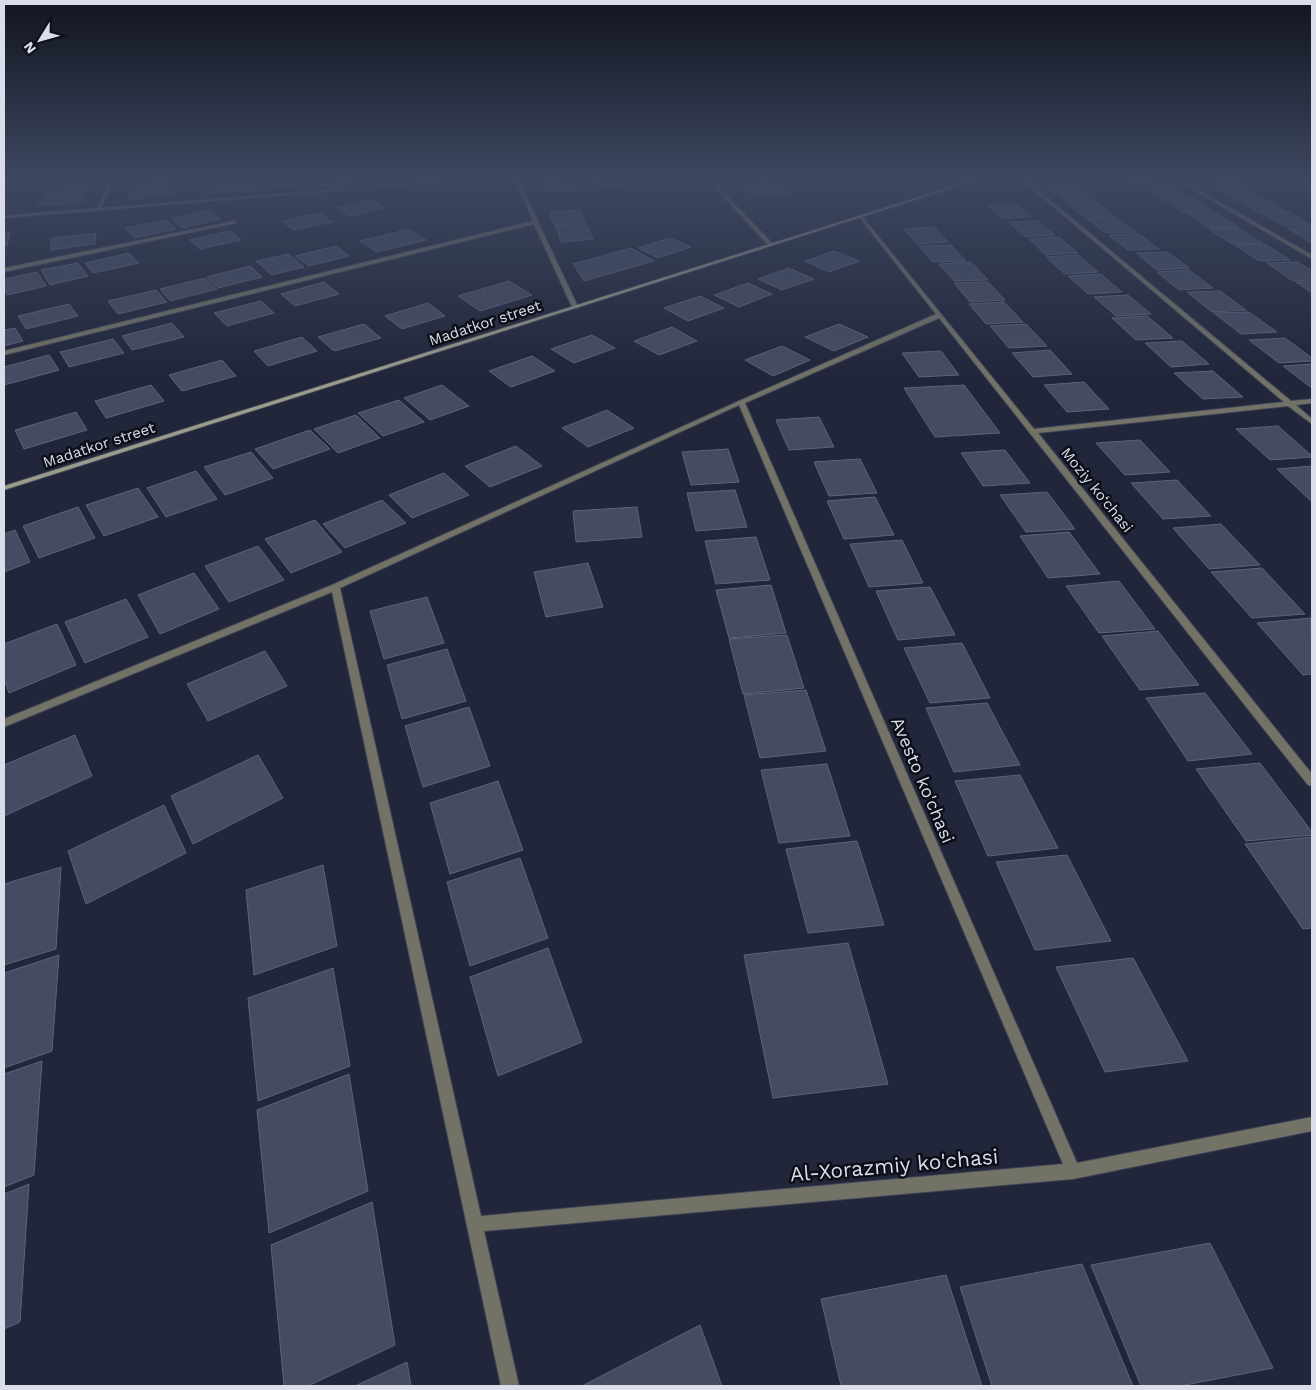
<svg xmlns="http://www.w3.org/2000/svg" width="1316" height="1390" viewBox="0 0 1316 1390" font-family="'Work Sans',sans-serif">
<rect width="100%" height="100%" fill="#21263a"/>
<!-- building -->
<g fill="#454b62" stroke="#5d637b">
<path d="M64,181H93L92,184L61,186Z"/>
<path d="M175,181L170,195L128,199L134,184Z"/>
<path d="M216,181H256L254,190L213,193Z"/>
<path d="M270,181H309V185L269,188Z"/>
<path d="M322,181H361V182L322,185Z"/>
<path d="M576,181L581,189L545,192L540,183Z"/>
<path d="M592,181H629L631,185L596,188Z"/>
<path d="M778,181L793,194L755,198L742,184Z"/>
<path d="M1040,181H1069L1078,188L1051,189Z"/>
<path d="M1126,181H1154L1158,183L1131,184Z"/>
<path d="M1236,182L1257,194L1230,196L1209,183Z"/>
<path d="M1170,185L1189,197L1162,199L1143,186Z"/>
<path d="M90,187L82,202L38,206L47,191Z"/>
<path d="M1079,190L1096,202L1068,203L1052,191Z"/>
<path d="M1260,197L1283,210L1255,211L1233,198Z"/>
<path d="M1192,198L1212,211L1184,213L1164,199Z"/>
<path d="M372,200L385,208L349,216L337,208Z"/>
<path d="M1097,203L1115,217L1086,218L1069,205Z"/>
<path d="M1016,204L1032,217L1002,218L987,205Z"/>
<path d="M211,210L221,219L182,228L172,219Z"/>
<path d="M579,210L586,223L555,226L549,212Z"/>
<path d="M1287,211L1312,225L1283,226L1259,212Z"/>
<path d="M320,213L332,222L294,230L282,221Z"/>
<path d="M1216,213L1239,227L1209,228L1188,214Z"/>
<path d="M1116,218L1136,232L1106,233L1087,219Z"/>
<path d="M167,220L176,229L134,238L125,228Z"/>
<path d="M1038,221L1055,235L1025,237L1009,222Z"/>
<path d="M587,225L593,239L561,242L556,227Z"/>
<path d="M934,227L948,242L917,244L904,229Z"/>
<path d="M1312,227V243L1287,228Z"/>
<path d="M1239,228L1262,243L1232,244L1209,229Z"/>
<path d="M409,229L426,240L377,252L360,241Z"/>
<path d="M230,231L241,240L200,249L189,240Z"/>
<path d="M10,232L7,246L4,247V233Z"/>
<path d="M96,233L95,244L50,250L52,238Z"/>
<path d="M1139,234L1159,249L1128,250L1109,235Z"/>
<path d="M1059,237L1078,253L1046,255L1029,239Z"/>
<path d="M670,238L691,247L658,258L638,248Z"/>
<path d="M1265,244L1290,260L1259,261L1235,245Z"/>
<path d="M951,245L966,261L933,262L919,246Z"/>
<path d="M336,246L349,256L309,266L295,256Z"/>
<path d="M631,248L654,261L584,281L573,264Z"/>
<path d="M834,251L859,261L829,272L805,261Z"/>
<path d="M1167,252L1189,268L1157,270L1136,253Z"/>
<path d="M129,253L139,263L93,273L85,263Z"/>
<path d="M289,254L304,267L271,275L256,261Z"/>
<path d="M1078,255L1098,272L1065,274L1046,257Z"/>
<path d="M971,262L988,280L954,281L939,264Z"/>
<path d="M1298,262L1312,271V280L1293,281L1267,263Z"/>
<path d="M78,263L88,276L50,285L41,270Z"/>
<path d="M250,266L262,277L218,288L207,277Z"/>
<path d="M789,268L814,279L782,290L758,279Z"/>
<path d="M1189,270L1213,288L1179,290L1157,272Z"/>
<path d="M37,272L46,286L7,295L4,289V279Z"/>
<path d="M1101,274L1122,292L1088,294L1068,276Z"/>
<path d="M205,278L217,289L170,301L160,289Z"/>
<path d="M509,281L532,295L480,311L458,296Z"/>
<path d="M324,282L339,294L295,306L281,294Z"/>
<path d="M988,282L1005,300L970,302L954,283Z"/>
<path d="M1296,282H1312V293Z"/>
<path d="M748,283L772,294L739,307L714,295Z"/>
<path d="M156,290L167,302L118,314L108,301Z"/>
<path d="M1220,291L1246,310L1212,312L1187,292Z"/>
<path d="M1128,295L1151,314L1116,316L1094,297Z"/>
<path d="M700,296L724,308L688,321L664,308Z"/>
<path d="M261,301L274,313L227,326L214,313Z"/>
<path d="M1004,302L1023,322L986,324L969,304Z"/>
<path d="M428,303L445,316L402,329L385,316Z"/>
<path d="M69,304L78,316L26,329L18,316Z"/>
<path d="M1249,312L1277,332L1241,334L1214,313Z"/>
<path d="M1147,316L1173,338L1136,340L1112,318Z"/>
<path d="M172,323L184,337L132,350L122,336Z"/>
<path d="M364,324L381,338L334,351L318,337Z"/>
<path d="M839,324L868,337L834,351L805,337Z"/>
<path d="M1026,324L1047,346L1009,348L990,326Z"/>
<path d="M672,327L697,341L659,355L634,341Z"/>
<path d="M15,328L23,341L4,346V330Z"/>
<path d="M592,335L615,348L574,363L551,349Z"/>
<path d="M302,337L317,351L268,366L254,351Z"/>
<path d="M1285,338L1312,358V361L1279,363L1249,340Z"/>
<path d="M113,339L124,353L69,367L60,352Z"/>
<path d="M1182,341L1209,364L1171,367L1145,343Z"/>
<path d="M782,346L810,360L773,376L745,360Z"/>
<path d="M1050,350L1072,374L1033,377L1012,353Z"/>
<path d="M941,351L959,375L919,377L902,353Z"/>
<path d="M49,355L59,370L4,385V367Z"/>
<path d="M532,356L555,371L511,387L489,371Z"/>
<path d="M222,360L236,376L182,391L169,375Z"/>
<path d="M1312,364V388L1283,366Z"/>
<path d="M1213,371L1243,397L1203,399L1174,373Z"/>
<path d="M1084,382L1109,409L1067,412L1044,385Z"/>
<path d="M151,385L164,401L106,418L95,401Z"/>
<path d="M442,385L469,406L430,420L404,398Z"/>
<path d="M964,385L1000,433L935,437L904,388Z"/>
<path d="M399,400L424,422L383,436L358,413Z"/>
<path d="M607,410L634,428L588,447L562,428Z"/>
<path d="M76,412L87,430L24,449L15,430Z"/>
<path d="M356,415L380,438L338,453L314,429Z"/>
<path d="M819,417L834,447L789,450L776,420Z"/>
<path d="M1278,426L1312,456V457L1270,460L1236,429Z"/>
<path d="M310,430L330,449L273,469L255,449Z"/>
<path d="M1140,440L1170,472L1125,475L1096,443Z"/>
<path d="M516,446L542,466L490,487L465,466Z"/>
<path d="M728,449L739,482L691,485L682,452Z"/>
<path d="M1005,450L1030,483L983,486L961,453Z"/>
<path d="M251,452L273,478L225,495L204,467Z"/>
<path d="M860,459L877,493L829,496L814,462Z"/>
<path d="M1312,466V502L1277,469Z"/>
<path d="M196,471L217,499L166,517L147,488Z"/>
<path d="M444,473L469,495L412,518L389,495Z"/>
<path d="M1177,480L1211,516L1163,519L1131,483Z"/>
<path d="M138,488L158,517L104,536L86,505Z"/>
<path d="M735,490L747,527L696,531L687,493Z"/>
<path d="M1047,492L1075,529L1026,532L1000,495Z"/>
<path d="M875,497L894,535L844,539L827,501Z"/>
<path d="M382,500L406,523L345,548L323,524Z"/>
<path d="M78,507L95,538L39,558L23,526Z"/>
<path d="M637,507L642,537L576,542L573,511Z"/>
<path d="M315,520L342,552L291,573L265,539Z"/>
<path d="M1221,524L1260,565L1209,569L1173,528Z"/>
<path d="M15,530L30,562L4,572V534Z"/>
<path d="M1069,532L1100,574L1048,578L1020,536Z"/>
<path d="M756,537L770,580L716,584L705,541Z"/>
<path d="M902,540L923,583L869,587L850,544Z"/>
<path d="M258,546L284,580L229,602L205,566Z"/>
<path d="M588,563L603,607L546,617L534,572Z"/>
<path d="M1262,568L1305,614L1252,618L1211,572Z"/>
<path d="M194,573L219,609L160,634L138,595Z"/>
<path d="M1119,581L1155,629L1099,633L1066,586Z"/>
<path d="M771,585L786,633L729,638L716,590Z"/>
<path d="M930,587L955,635L898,640L876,591Z"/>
<path d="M427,597L444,643L384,659L370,611Z"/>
<path d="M126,599L148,637L85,663L65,622Z"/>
<path d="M1311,618L1312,674L1303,675L1257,623Z"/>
<path d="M57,624L76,665L9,693L4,679V644Z"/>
<path d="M1158,631L1199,685L1140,690L1102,636Z"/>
<path d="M787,635L804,688L743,694L729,639Z"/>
<path d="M962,643L990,698L930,703L904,648Z"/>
<path d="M447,649L466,701L402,719L387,665Z"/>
<path d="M265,651L287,686L208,721L187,684Z"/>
<path d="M806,690L826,751L760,758L744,695Z"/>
<path d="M1205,693L1252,754L1188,761L1146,698Z"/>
<path d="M987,703L1020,765L954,772L926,708Z"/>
<path d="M469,707L490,766L423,787L405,726Z"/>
<path d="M75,735L92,776L4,816V765Z"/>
<path d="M258,755L283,798L193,844L171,796Z"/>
<path d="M1260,763L1312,832V835L1246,841L1196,769Z"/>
<path d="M827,764L850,836L779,843L761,770Z"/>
<path d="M1020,775L1058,848L988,856L955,781Z"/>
<path d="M498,781L523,850L450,874L430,803Z"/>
<path d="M164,805L186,853L86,904L68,851Z"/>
<path d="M1312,837V928L1303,929L1245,844Z"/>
<path d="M857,841L884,925L808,933L786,849Z"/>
<path d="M1067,855L1111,941L1035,950L996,862Z"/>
<path d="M520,858L548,938L470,966L447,882Z"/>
<path d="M323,865L337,946L254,975L246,890Z"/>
<path d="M61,867L56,949L4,965V884Z"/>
<path d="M848,943L888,1084L773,1098L744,955Z"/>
<path d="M548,948L582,1042L498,1076L470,977Z"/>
<path d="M59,955L52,1051L4,1068V973Z"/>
<path d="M1133,958L1188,1061L1105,1072L1056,967Z"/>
<path d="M333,968L350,1066L258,1101L248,998Z"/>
<path d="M42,1061L34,1175L4,1187V1074Z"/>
<path d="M349,1074L368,1191L269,1233L257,1110Z"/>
<path d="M29,1184L20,1322L4,1329V1194Z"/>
<path d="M372,1202L395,1345L308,1386H284L271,1245Z"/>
<path d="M1210,1243L1273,1368L1180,1386H1141L1091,1265Z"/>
<path d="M1082,1264L1133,1386H992L960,1287Z"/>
<path d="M946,1275L982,1386H841L821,1299Z"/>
<path d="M700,1325L722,1386H582Z"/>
<path d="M407,1362L411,1386H355Z"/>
</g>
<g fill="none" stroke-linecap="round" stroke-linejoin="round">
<defs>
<g id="street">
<path d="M110,181H114L101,208L444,181H459L4,218V216L97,208Z"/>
<path d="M515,181H519L578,307L577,308L572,307L534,224L4,355V351L533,221Z"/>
<path d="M709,181H713L772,243V245H768Z"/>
<path d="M1023,181H1027L1291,401L1312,399V403L1296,405L1312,419V424L1288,406L1038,433L1312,774V786L1308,785L939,318L745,403L1077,1163L1312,1117V1131L1073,1179L484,1231L519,1386H501L332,592L4,727V719L332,585L739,401L936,314L859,217L861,215L1034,429L1284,402ZM739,405L1063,1164L481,1216L340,588Z"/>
<path d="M1178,181H1183L1312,255V259Z"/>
<path d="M234,221L236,223L4,272V268Z"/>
</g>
<path id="secondary" d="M969,181H975L4,490V486Z"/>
</defs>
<!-- street casing -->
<use href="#street" stroke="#3f4356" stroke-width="2"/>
<!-- secondary casing -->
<use href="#secondary" stroke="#3f4356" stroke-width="2"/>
<!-- street -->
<use href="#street" fill="#727266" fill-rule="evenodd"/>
<!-- secondary -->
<use href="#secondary" fill="#9c9c8a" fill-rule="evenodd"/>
</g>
<!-- sky -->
<linearGradient id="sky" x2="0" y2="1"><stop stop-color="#121520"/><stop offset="0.48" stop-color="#3d4760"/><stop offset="1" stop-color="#3d4760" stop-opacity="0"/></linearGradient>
<rect width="1316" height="375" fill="url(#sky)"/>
<g text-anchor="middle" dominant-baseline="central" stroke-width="5" stroke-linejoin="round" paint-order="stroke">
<!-- far-street labels -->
<g font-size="15" fill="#dadeeb" stroke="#0d0f18">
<text transform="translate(485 323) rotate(-18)">Madatkor street</text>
<text transform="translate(99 445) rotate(-18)">Madatkor street</text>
<text transform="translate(1097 490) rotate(51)">Moziy ko‘chasi</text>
</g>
<!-- street labels -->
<g font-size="18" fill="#dadeeb" stroke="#0d0f18">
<text transform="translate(923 780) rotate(67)">Avesto ko'chasi</text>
</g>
<!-- near-street labels -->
<g font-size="21" fill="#dadeeb" stroke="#0d0f18">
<text transform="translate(894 1165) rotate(-5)">Al-Xorazmiy ko'chasi</text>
</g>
</g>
<!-- border -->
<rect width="1316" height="1390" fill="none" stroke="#dadeeb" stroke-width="10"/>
<!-- north arrow -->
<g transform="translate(40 40) rotate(233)" stroke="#0d0f18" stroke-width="4" paint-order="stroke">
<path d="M0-4L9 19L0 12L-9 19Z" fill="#dadeeb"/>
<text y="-8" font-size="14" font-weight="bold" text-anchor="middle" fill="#dadeeb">N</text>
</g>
</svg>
